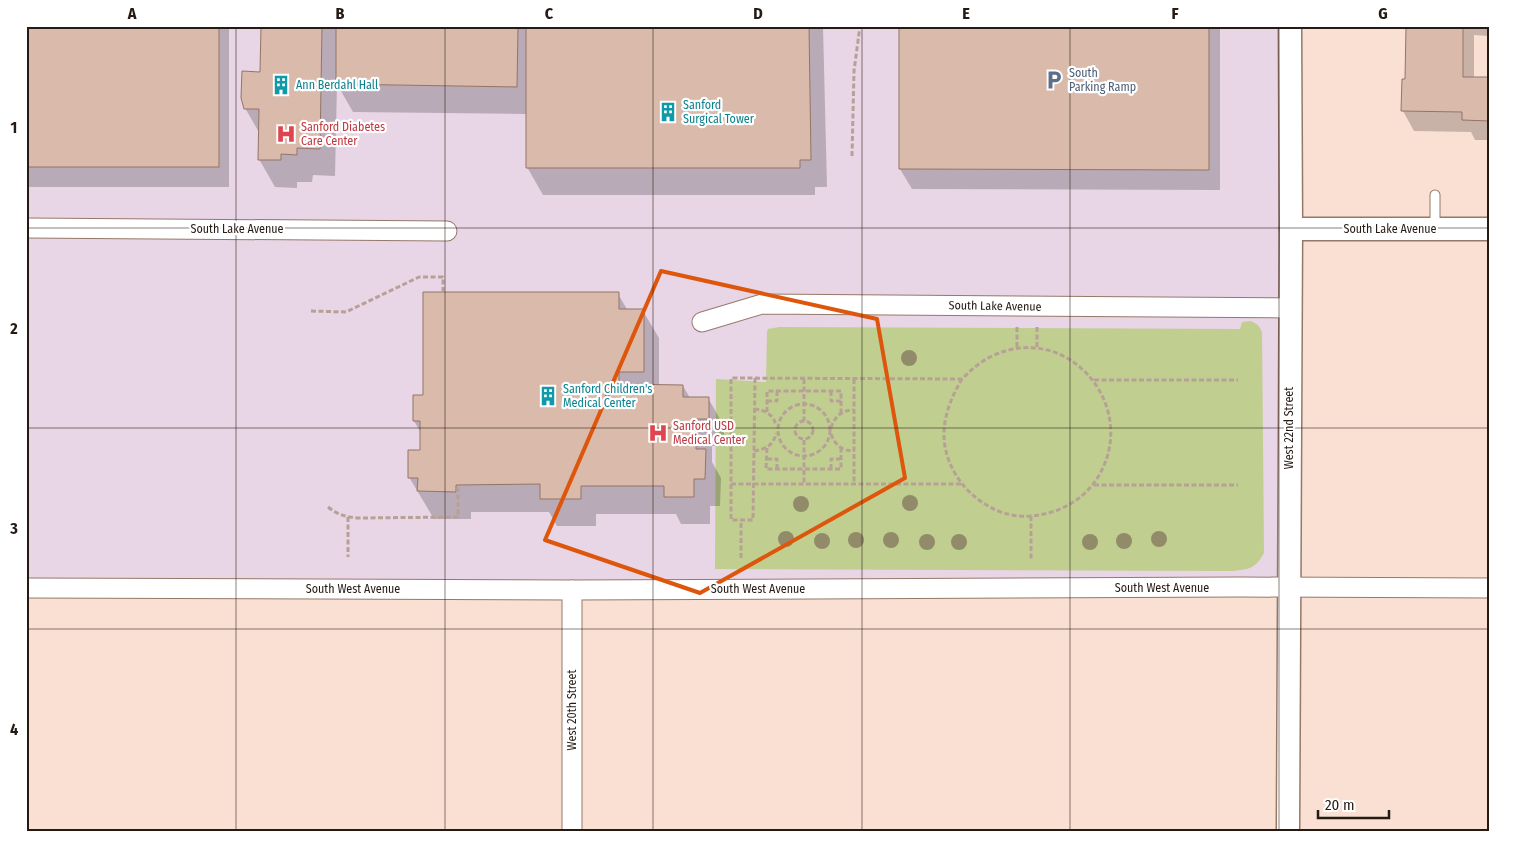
<svg xmlns="http://www.w3.org/2000/svg" width="1515" height="857" viewBox="0 0 1515 857" font-family="'Fira Sans Condensed',sans-serif">
<rect width="100%" height="100%" fill="#fadfd3"/>
<!-- medical -->
<path fill="#e8d5e5" d="M26,26H1290L1288,587L26,588Z"/>
<!-- park -->
<path fill="#c0ce90" d="M1251,321L1258,325L1262,332L1264,553C1255,569 1250,569 1232,571L715,569L716,379L766,382L767,332L768,329L779,327L1240,329L1242,322Z"/>
<!-- shadow -->
<g fill="#0003">
<rect x="26" y="26" width="203" height="161"/>
<path d="M263,26H823L827,187H815V195H543L527,167V114L353,112L337,84L335,176L313,175L312,182H297V188L275,187L259,159L260,134L245,108L261,73Z"/>
<path d="M900,26H1220V190L912,189L900,169Z"/>
<path d="M1407,26H1489V36L1474,35V78H1489V140H1475L1471,132L1414,131L1403,111V80H1407Z"/>
<path d="M618,294L628,311H643L659,338V386H683L690,398H708L724,426V446H712V462L721,478L720,506H710V524H681L676,514H596V526H557L549,512H471V519H434L409,477L421,451V433L414,421L425,396Z"/>
</g>
<!-- building -->
<g fill="#dabaaa" stroke="#937567">
<rect x="26" y="26" width="193" height="141"/>
<path d="M261,26H322L320,149L297,148V155L281,154V160H258L259,109H244L241,98L242,71L260,72Z"/>
<path d="M336,26H518L517,87L336,84Z"/>
<path d="M526,26H809L811,160H800V168H526Z"/>
<path d="M899,26H1209V170L899,169Z"/>
<path d="M1406,26H1463V77H1489V121L1462,120V112L1401,111L1402,79H1405Z"/>
<path d="M423,292H619V309H644V372H619V384L683,385V397H709V419H696V449H706L705,479H694V497H664V486H581V499H540V484L456,485V492L417,491L418,478H408V450H420V421H413V395H423Z"/>
</g>
<g fill="none" stroke-linecap="round" stroke-linejoin="round">
<defs>
<path id="service" d="M1435,195V229"/>
<g id="minor">
<path d="M26,228L447,231"/>
<path d="M702,322L762,304L1290,308"/>
<path d="M26,588L572,590L1240,587L1489,588"/>
<path d="M572,831V590"/>
</g>
<g id="tertiary">
<path d="M1291,229H1489"/>
<path d="M1288,831L1291,229L1290,26"/>
</g>
</defs>
<!-- service casing -->
<use href="#service" stroke="#967869" stroke-width="11"/>
<!-- minor casing -->
<use href="#minor" stroke="#967869" stroke-width="21"/>
<!-- tertiary casing -->
<use href="#tertiary" stroke="#967869" stroke-width="25"/>
<!-- path -->
<g stroke="#b7a197" stroke-width="3" stroke-dasharray="5 2.5" stroke-linecap="butt">
<path d="M852,156L854,71L860,26"/>
<path d="M311,311L346,312L419,277H443V292"/>
<path d="M1017,327V349"/>
<path d="M1037,327V349"/>
<path d="M755,378L753,520H731V378L962,379C971,370 980,362 992,356C1068,320 1141,407 1098,477C1083,501 1059,513 1032,516C1002,519 972,501 956,475C936,442 943,411 962,379"/>
<path d="M804,379V421"/>
<path d="M854,379V484"/>
<path d="M1094,380H1238"/>
<path d="M831,391V401H841"/>
<path d="M767,401H777V391"/>
<circle cx="804" cy="430" r="26"/>
<path d="M754,409C766,410 774,415 776,426"/>
<path d="M767,412V391H841V413"/>
<circle cx="804" cy="430" r="9"/>
<path d="M831,428C835,416 842,410 854,410"/>
<path d="M831,434C835,445 842,451 854,451"/>
<path d="M804,440V484"/>
<path d="M767,448L766,469H841V448"/>
<path d="M754,451C766,449 774,445 776,433"/>
<path d="M767,459H777V469"/>
<path d="M831,469V459H840"/>
<path d="M731,484H962"/>
<path d="M1094,485H1238"/>
<path d="M328,507C338,515 346,517 359,518L458,517V485"/>
<path d="M1031,516V559"/>
<path d="M348,517V557"/>
<path d="M741,558V520"/>
</g>
<!-- service -->
<use href="#service" stroke="#fff" stroke-width="9"/>
<!-- minor -->
<use href="#minor" stroke="#fff" stroke-width="19"/>
<!-- tertiary -->
<use href="#tertiary" stroke="#fff" stroke-width="22"/>
</g>
<!-- trees -->
<g fill="#928b6a">
<circle cx="909" cy="358" r="8"/>
<circle cx="910" cy="503" r="8"/>
<circle cx="801" cy="504" r="8"/>
<circle cx="786" cy="539" r="8"/>
<circle cx="1159" cy="539" r="8"/>
<circle cx="856" cy="540" r="8"/>
<circle cx="891" cy="540" r="8"/>
<circle cx="822" cy="541" r="8"/>
<circle cx="1124" cy="541" r="8"/>
<circle cx="927" cy="542" r="8"/>
<circle cx="959" cy="542" r="8"/>
<circle cx="1090" cy="542" r="8"/>
</g>
<!-- marked area -->
<path fill="none" stroke="#de560c" stroke-width="4" stroke-linejoin="round" d="M661,271L877,319L905,478L700,593L545,540Z"/>
<!-- grid -->
<path fill="none" stroke="#251a14" stroke-width="1" stroke-opacity="0.55" d="M236,26V831M445,26V831M653,26V831M862,26V831M1070,26V831M1279,26V831M26,228H1489M26,428H1489M26,629H1489"/>
<!-- icons -->
<defs>
<symbol id="parking-bare" viewBox="-9 -9 18 18"><path d="M-3.5-5.5H1a3.5 3.5 0 0 1 0 7H-1V5.5H-3.5ZM-1-3.4V-.6H.8a1.4 1.4 0 0 0 0-2.8Z" fill="#5c6f8a" stroke="#fff" stroke-width="2.5" paint-order="stroke"/></symbol>
<symbol id="building-bare" viewBox="-9 -9 18 18"><path d="M-4-6H4V6H1V3H-1V6H-4ZM-2.5-4.3h1.7v1.8h-1.7ZM.8-4.3h1.7v1.8H.8ZM-2.5-1h1.7V.8h-1.7ZM.8-1h1.7V.8H.8Z" fill="#0f9aa8" stroke="#fff" stroke-width="2.5" paint-order="stroke"/></symbol>
<symbol id="hospital-bare" viewBox="-9 -9 18 18"><path d="M-5-5h3v3.5h4V-5h3V5h-3V1.5h-4V5h-3Z" fill="#e0444e" stroke="#fff" stroke-width="2.5" paint-order="stroke"/></symbol>
</defs>
<g fill-rule="evenodd">
<use href="#parking-bare" x="1040" y="66" width="28" height="28"/>
<use href="#building-bare" x="267" y="71" width="28" height="28"/>
<use href="#building-bare" x="654" y="98" width="28" height="28"/>
<use href="#hospital-bare" x="272" y="120" width="28" height="28"/>
<use href="#building-bare" x="534" y="382" width="28" height="28"/>
<use href="#hospital-bare" x="644" y="419" width="28" height="28"/>
</g>
<g text-anchor="middle" dominant-baseline="central" stroke-width="4.5" stroke-linejoin="round" paint-order="stroke">
<!-- service labels -->
<g font-size="12" fill="#4e5e75" stroke="#fff" text-anchor="start">
<text x="1069" y="73">South<tspan x="1069" dy="14">Parking Ramp</tspan></text>
</g>
<!-- culture labels -->
<g font-size="12" fill="#0d838f" stroke="#fff" text-anchor="start">
<text x="296" y="85">Ann Berdahl Hall</text>
<text x="683" y="105">Sanford<tspan x="683" dy="14">Surgical Tower</tspan></text>
<text x="563" y="389">Sanford Children's<tspan x="563" dy="14">Medical Center</tspan></text>
</g>
<!-- health labels -->
<g font-size="12" fill="#be3a42" stroke="#fff" text-anchor="start">
<text x="301" y="127">Sanford Diabetes<tspan x="301" dy="14">Care Center</tspan></text>
<text x="673" y="426">Sanford USD<tspan x="673" dy="14">Medical Center</tspan></text>
</g>
<!-- street labels -->
<g font-size="12" fill="#251a14" stroke="#fff">
<text x="237" y="229">South Lake Avenue</text>
<text x="1390" y="229">South Lake Avenue</text>
<text transform="translate(995 306) rotate(1)">South Lake Avenue</text>
<text transform="translate(1289 428) rotate(-90)">West 22nd Street</text>
<text x="1162" y="588">South West Avenue</text>
<text x="353" y="589">South West Avenue</text>
<text x="758" y="589">South West Avenue</text>
<text transform="translate(572 710) rotate(-90)">West 20th Street</text>
</g>
</g>
<!-- border -->
<rect width="1515" height="857" fill="none" stroke="#ffffff" stroke-width="55"/>
<!-- scale -->
<path d="M1318 810v8h71v-8" fill="none" stroke="#251a14" stroke-width="2.5"/>
<text x="1325" y="810" font-size="15" fill="#251a14" stroke="#ffffff" stroke-width="4" paint-order="stroke">20 m</text>
<rect x="28" y="28" width="1460" height="802" fill="none" stroke="#251a14" stroke-width="2"/>
<g font-size="16" text-anchor="middle" font-weight="bold" fill="#251a14">
<text x="132" y="19">A</text>
<text x="340" y="19">B</text>
<text x="549" y="19">C</text>
<text x="758" y="19">D</text>
<text x="966" y="19">E</text>
<text x="1175" y="19">F</text>
<text x="1383" y="19">G</text>
<text x="14" y="133">1</text>
<text x="14" y="334">2</text>
<text x="14" y="534">3</text>
<text x="14" y="735">4</text>
</g>
</svg>
